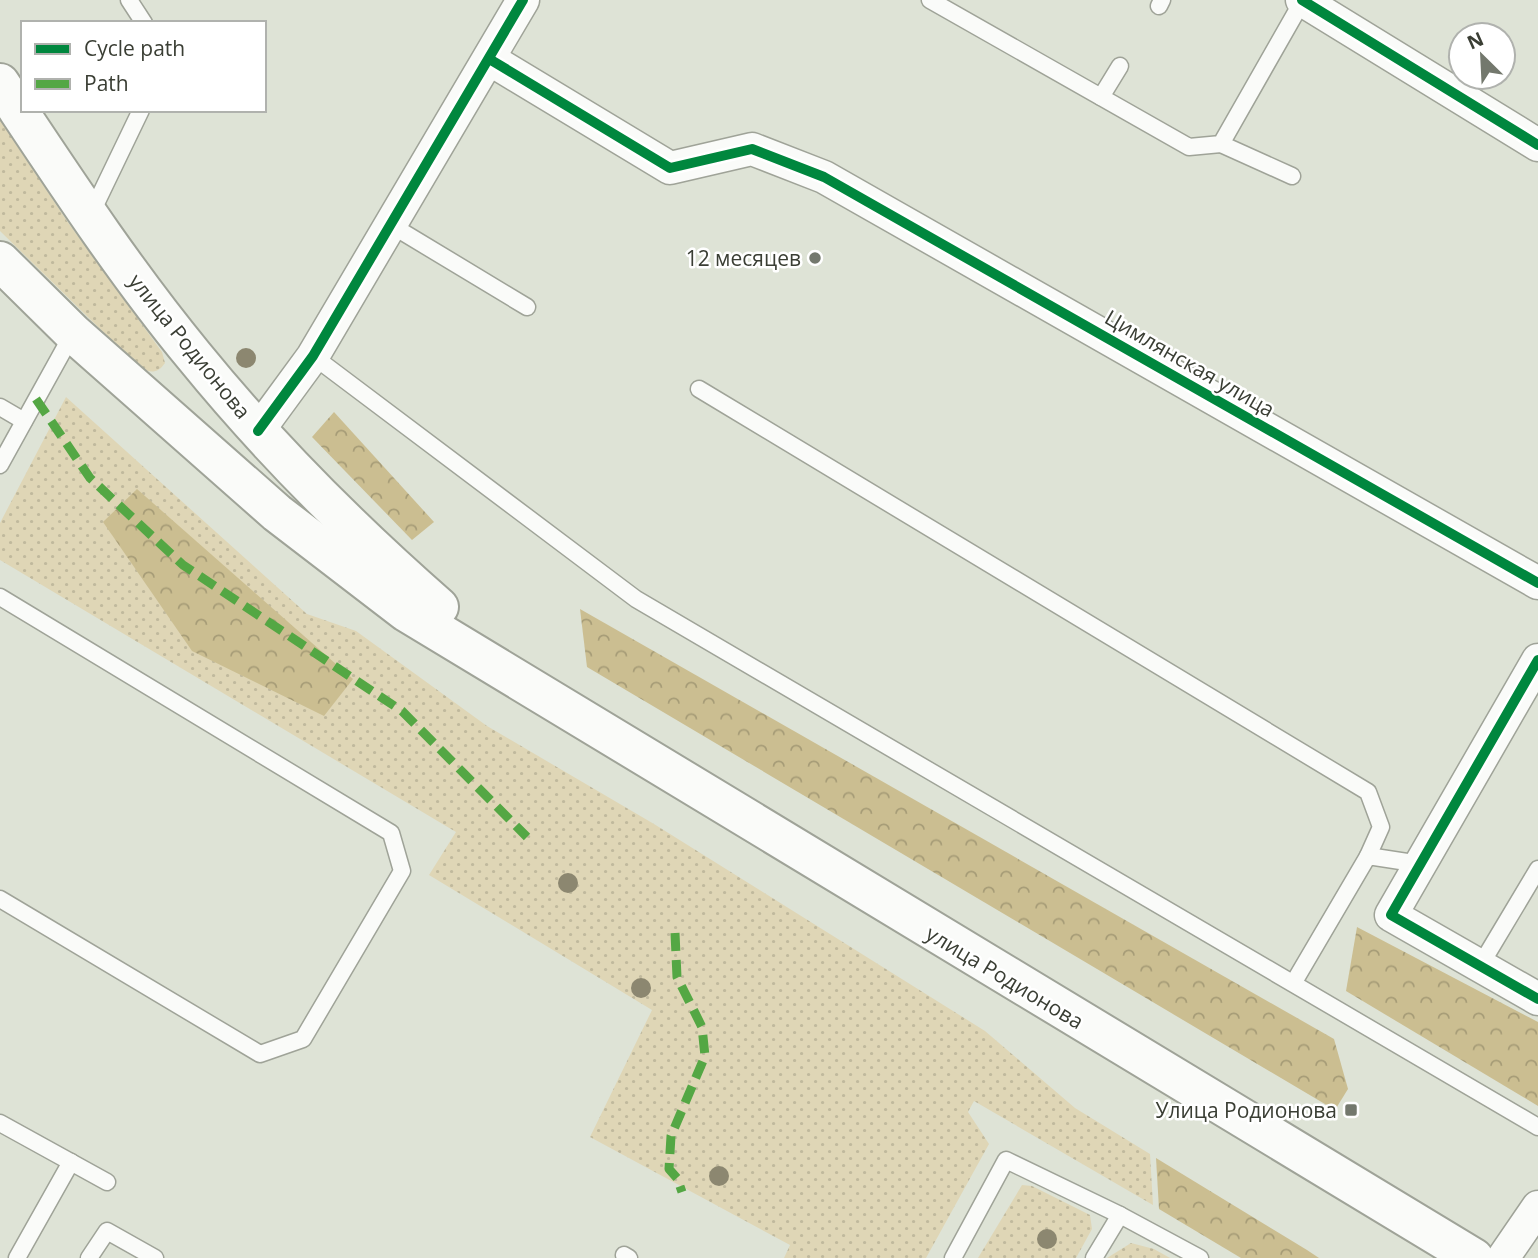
<svg xmlns="http://www.w3.org/2000/svg" width="1538" height="1258" viewBox="0 0 1538 1258" font-family="'Open Sans',sans-serif">
<defs>
<pattern id="grass-dots" width="8" height="8" patternUnits="userSpaceOnUse" patternTransform="scale(1.75)"><rect width="8" height="8" fill="#dfd6b6"/><path d="M2 2h.1M6 6h.1" fill="none" stroke="#c0b99d" stroke-width="1.8" stroke-linecap="round"/></pattern>
<pattern id="forest-crowns" width="20" height="18" patternUnits="userSpaceOnUse" patternTransform="scale(1.75)"><rect width="20" height="18" fill="#cbbe91"/><path d="M2 6a3 3 0 1 1 6 0M12 15a3 3 0 1 1 6 0" fill="none" stroke="#a69c77"/></pattern>
</defs>
<rect width="100%" height="100%" fill="#dee3d6"/>
<!-- grass -->
<g fill="url(#grass-dots)">
<path d="M0,120L67,221L162,352L165,363C158,373 152,373 141,369L0,231Z"/>
<path d="M66,397L307,614L356,631L487,726L654,824L985,1031L1075,1108L1150,1154L1153,1205L974,1101L968,1112L989,1144L926,1258H784L790,1245L590,1137L652,1010L429,875L456,832L0,560V523Z"/>
<path d="M1022,1185L1032,1186L1090,1215L1092,1229L1076,1258H978Z"/>
<path d="M1131,1243L1154,1249L1170,1258H1107Z"/>
</g>
<!-- forest -->
<g fill="url(#forest-crowns)">
<path d="M334,412L434,522L412,540L312,437Z"/>
<path d="M137,489L353,679L324,716L192,651L103,522Z"/>
<path d="M580,609L1334,1039L1348,1089L1335,1110L587,667Z"/>
<path d="M1357,927L1538,1022V1106L1346,991Z"/>
<path d="M1156,1158L1307,1250L1319,1258H1241L1159,1209Z"/>
</g>
<g fill="none" stroke-linecap="round" stroke-linejoin="round">
<defs>
<g id="lane">
<path d="M129,0L144,23"/>
<path d="M930,0L1189,147L1221,144L1303,0"/>
<path d="M1159,6L1162,0"/>
<path d="M1101,97L1120,66"/>
<path d="M1221,144L1292,176"/>
<path d="M91,214L141,110"/>
<path d="M391,225L527,307"/>
<path d="M313,356L636,599L1538,1127"/>
<path d="M699,389L1368,792L1381,827L1368,856"/>
<path d="M0,407L24,421"/>
<path d="M0,465L73,333"/>
<path d="M0,597L391,833L402,871L303,1039L260,1054L0,899"/>
<path d="M1480,966L1538,869"/>
<path d="M1294,982L1368,856L1420,864"/>
<path d="M0,1123L107,1182"/>
<path d="M624,1255L629,1258"/>
<path d="M17,1258L71,1162"/>
<path d="M89,1258L107,1231L155,1258"/>
<path d="M953,1258L1006,1160L1120,1215"/>
<path d="M1094,1258L1120,1215L1200,1258"/>
</g>
<g id="street">
<path d="M1302,0L1538,145"/>
<path d="M491,60L670,168L752,149L824,177L1538,583"/>
<path d="M258,431L313,356L523,0"/>
<path d="M1538,660L1391,915L1538,999"/>
<path d="M1503,1258L1538,1207"/>
</g>
<g id="primary">
<path d="M0,83C62,176 123,270 194,356C268,447 351,530 439,607"/>
<path d="M0,261L73,333L277,513L406,612L1474,1258"/>
</g>
</defs>
<!-- lane casing -->
<use href="#lane" stroke="#9fa398" stroke-width="19"/>
<!-- street casing -->
<use href="#street" stroke="#9fa398" stroke-width="35"/>
<!-- primary casing -->
<use href="#primary" stroke="#9fa398" stroke-width="42"/>
<!-- lane -->
<use href="#lane" stroke="#fafbf9" stroke-width="16"/>
<!-- street -->
<use href="#street" stroke="#fafbf9" stroke-width="32"/>
<!-- primary -->
<use href="#primary" stroke="#fafbf9" stroke-width="38"/>
<!-- quiet -->
<g stroke="#54a744" stroke-width="9" stroke-dasharray="18 9" stroke-linecap="butt">
<path d="M36,399L90,478L183,565L402,711L527,837"/>
<path d="M675,933L677,977L702,1027L705,1056L671,1136L669,1169L677,1178L682,1192"/>
</g>
<defs>
<g id="cycleway">
<path d="M1302,0L1538,145"/>
<path d="M491,60L670,168L752,149L824,177L1538,583"/>
<path d="M258,431L313,356L523,0"/>
<path d="M1538,660L1391,915L1538,999"/>
</g>
</defs>
<!-- cycleway casing -->
<use href="#cycleway" stroke="#fff" stroke-width="15"/>
<!-- cycleway -->
<use href="#cycleway" stroke="#00873e" stroke-width="10"/>
</g>
<!-- trees -->
<g fill="#8c8770">
<circle cx="246" cy="358" r="10"/>
<circle cx="568" cy="883" r="10"/>
<circle cx="641" cy="988" r="10"/>
<circle cx="719" cy="1176" r="10"/>
<circle cx="1047" cy="1239" r="10"/>
</g>
<!-- markers -->
<g fill="#73786d" stroke="#fff" stroke-width="2.5">
<circle cx="815" cy="258" r="7"/>
<rect x="1344" y="1103" width="14" height="14" rx="3.5"/>
</g>
<g text-anchor="middle" dominant-baseline="central" stroke-width="5" stroke-linejoin="round" paint-order="stroke">
<!-- poi labels -->
<g font-size="21" fill="#3a3e34" stroke="#fff" text-anchor="end">
<text x="801" y="258">12 месяцев</text>
<text x="1337" y="1110">Улица Родионова</text>
</g>
<!-- street labels -->
<g font-size="21" fill="#3a3e34" stroke="#fff">
<text transform="translate(190 346) rotate(51)">улица Родионова</text>
<text transform="translate(1190 363) rotate(30)">Цимлянская улица</text>
<text transform="translate(1005 977) rotate(31)">улица Родионова</text>
</g>
</g>
<!-- legend -->
<rect x="21" y="21" width="245" height="91" fill="#ffffff" stroke="#b0b2ae" stroke-width="2"/>
<rect x="35" y="44" width="35" height="10" fill="#00873e" stroke="#b0b2ae" stroke-width="2"/>
<text x="84" y="56" font-size="21" fill="#3a3e34">Cycle path</text>
<rect x="35" y="79" width="35" height="10" fill="#54a744" stroke="#b0b2ae" stroke-width="2"/>
<text x="84" y="91" font-size="21" fill="#3a3e34">Path</text>
<!-- north arrow -->
<g transform="translate(1482 56) rotate(336)"><circle r="33" fill="#ffffff" stroke="#b0b2ae" stroke-width="2"/>
<path d="M0-5L12 26L0 18L-12 26Z" fill="#73786d"/>
<text y="-10" font-size="19" font-weight="bold" text-anchor="middle" fill="#3a3e34">N</text>
</g>
</svg>
